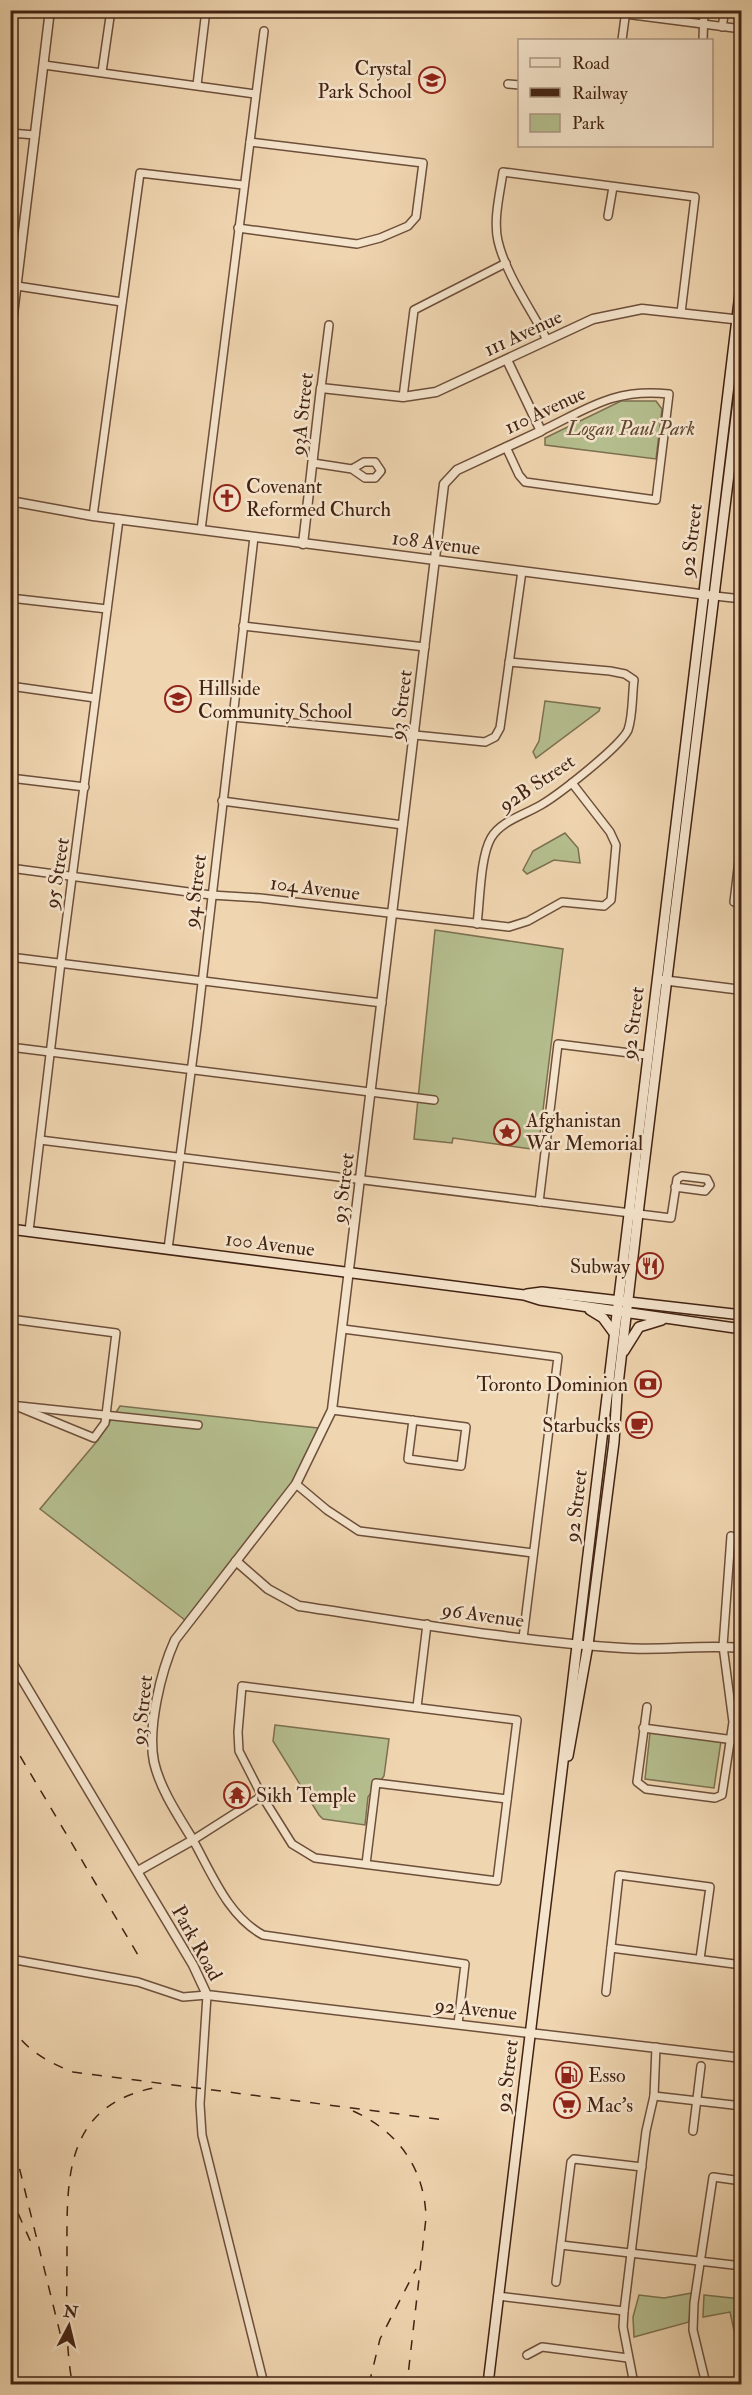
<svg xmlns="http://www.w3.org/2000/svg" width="752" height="2395" viewBox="0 0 752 2395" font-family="'IM FELL Double Pica',serif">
<rect width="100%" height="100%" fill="#efd5b0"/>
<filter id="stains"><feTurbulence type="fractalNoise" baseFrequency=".00333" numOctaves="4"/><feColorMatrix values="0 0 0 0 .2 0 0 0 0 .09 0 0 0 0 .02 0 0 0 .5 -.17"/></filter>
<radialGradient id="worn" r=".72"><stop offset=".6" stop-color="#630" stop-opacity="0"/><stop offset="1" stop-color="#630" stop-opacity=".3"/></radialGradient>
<!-- green -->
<g fill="#b5be8e" stroke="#7c7050" stroke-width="1.5">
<path d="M621,401H656L662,409L656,459L545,445V438Z"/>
<path d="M545,701L600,708L599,711L536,758L533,752L539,741Z"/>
<path d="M565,833L578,848L580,863L554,860L527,874L523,870L533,851Z"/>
<path d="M435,930L563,949L538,1150L453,1138L452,1143L414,1139Z"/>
<path d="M120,1406L327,1429L297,1488L185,1620L40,1509L98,1440Z"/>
<path d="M275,1725L389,1739L384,1776L368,1797L365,1825L323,1819L319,1815L273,1741Z"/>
<path d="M650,1733L721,1741L714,1788L645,1779Z"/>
<path d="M692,2293L689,2322L634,2337L633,2317L639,2295L664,2298Z"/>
<path d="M704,2295L741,2299V2363L730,2312L703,2317Z"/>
</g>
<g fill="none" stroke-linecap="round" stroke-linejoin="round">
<defs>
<g id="minor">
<path d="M625,14L742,29"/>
<path d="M722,27L725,10"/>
<path d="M622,40L626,10"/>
<path d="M703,40L704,10"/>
<path d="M44,65L255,94"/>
<path d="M102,72L111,10"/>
<path d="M508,84L520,85"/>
<path d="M197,85L206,10"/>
<path d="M10,133L35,135"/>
<path d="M608,216L613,187"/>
<path d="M238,228L357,244L380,238L408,226L416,217L423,163L250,142"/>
<path d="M17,286L122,302"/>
<path d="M547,340C531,309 506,275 498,241C493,220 500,193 503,172L695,197L681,313"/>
<path d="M321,388L329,325"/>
<path d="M403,397L414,310L506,263"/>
<path d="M506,447L519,475L525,482L656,500L669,394C614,388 589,408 541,431"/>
<path d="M313,463L352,469L365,478H375L381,471L375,462H364L352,469"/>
<path d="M93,516L140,173L243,185"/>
<path d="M201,530L264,31"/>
<path d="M715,596L742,599"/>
<path d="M10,598L107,609"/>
<path d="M243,626L425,647"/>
<path d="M10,686L95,698"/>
<path d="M233,717L485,742L495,737L500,728L522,571"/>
<path d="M10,778L85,787"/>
<path d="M222,801L403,825"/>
<path d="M742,835L734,902L742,903"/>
<path d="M10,868L211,895L260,898L509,927L528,921L562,902L604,906L611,900L616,845L610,832L572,783"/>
<path d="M477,924C480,901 480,857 491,838C501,821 524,815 541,805C558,795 620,747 628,730C633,716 632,695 634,680L625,674L610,671L509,662"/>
<path d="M10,957L382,1003"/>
<path d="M10,1047L434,1100"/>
<path d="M40,1140L671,1218L677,1179L682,1176L707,1179L710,1185L705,1191L675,1187"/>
<path d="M539,1202L558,1044L646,1055"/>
<path d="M29,1231L61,962L119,519"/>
<path d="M168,1249L197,1026L254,537"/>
<path d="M10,1319L116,1333L105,1423L94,1438L16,1406"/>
<path d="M343,1329L558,1357L523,1638"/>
<path d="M10,1405L198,1425"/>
<path d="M332,1410L466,1427L461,1466L408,1459L413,1420"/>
<path d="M296,1484L327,1510L359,1531L533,1553"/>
<path d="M242,1686L517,1720L497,1881L315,1858L292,1844L262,1796L239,1751L238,1732Z"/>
<path d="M417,1707L427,1624"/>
<path d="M647,1707L637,1782L646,1789L715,1798L722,1795L733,1722L723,1646L731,1536"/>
<path d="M643,1728L742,1741"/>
<path d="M262,1796L193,1840C212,1874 228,1916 263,1935L465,1964L458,2024"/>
<path d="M366,1864L376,1783L507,1799"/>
<path d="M611,1948L742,1965"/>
<path d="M10,1959L138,1982L183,1997L207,1995L200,2104L202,2135L264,2384"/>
<path d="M606,1992L619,1875L710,1887L700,1959"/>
<path d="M654,2096L742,2106"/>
<path d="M693,2131L701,2066"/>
<path d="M561,2245L742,2266"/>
<path d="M556,2282L571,2162L574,2159L642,2167"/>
<path d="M498,2296L624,2311"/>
<path d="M527,2355L542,2347L628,2358"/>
<path d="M634,2384L623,2327L624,2311L646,2131L654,2096L656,2047"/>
<path d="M706,2384L693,2330L694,2303L713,2177L742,2181"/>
</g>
<g id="tertiary">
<path d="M10,339L50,10"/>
<path d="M10,501L93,516L715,596"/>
<path d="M303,544L321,388L403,397L436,392L593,319L642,309L742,320"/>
<path d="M662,980L742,990"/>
<path d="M236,1561L268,1589L299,1606C407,1622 515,1641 623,1648C663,1651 702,1644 742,1648"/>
<path d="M10,1659L193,1965L207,1995L742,2058"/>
<path d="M138,1871L193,1840C179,1817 160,1789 154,1762C147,1728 161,1671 175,1640L296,1484L332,1410L444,484L457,470L541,431L507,360"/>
</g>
<g id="secondary">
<path d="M10,1229L524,1295L540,1300L742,1329"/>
<path d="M527,1294L542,1292L742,1315"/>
<path d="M590,1310L603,1318L614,1333"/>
<path d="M624,1351L639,1327L662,1320"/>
<path d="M568,1756L588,1645L614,1442L617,1393L638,1214L742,368"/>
<path d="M488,2384L742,277"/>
</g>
</defs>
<!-- minor casing -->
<use href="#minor" stroke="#6d4f3a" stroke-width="10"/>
<!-- tertiary casing -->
<use href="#tertiary" stroke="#6d4f3a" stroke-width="11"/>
<!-- secondary casing -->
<use href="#secondary" stroke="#422212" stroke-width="12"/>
<!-- minor -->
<use href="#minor" stroke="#f5e4cc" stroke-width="7"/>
<!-- tertiary -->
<use href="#tertiary" stroke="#f5e4cc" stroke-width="8"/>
<!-- secondary -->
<use href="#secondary" stroke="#f5e4cc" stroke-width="9"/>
<!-- rail -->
<g stroke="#422212" stroke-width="1.5" stroke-dasharray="10 10" stroke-linecap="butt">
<path d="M10,1739L138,1955"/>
<path d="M10,2024C24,2049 47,2062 73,2072L445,2120"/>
<path d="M353,2111C398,2131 425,2169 426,2218L407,2384"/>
<path d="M10,2130L61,2337"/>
<path d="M10,2195L33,2247"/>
<path d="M71,2376C65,2337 67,2298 67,2258C67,2180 62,2104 159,2087"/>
<path d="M369,2384L380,2339L416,2269"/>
</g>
</g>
<!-- icons -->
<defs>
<symbol id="school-ring" viewBox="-11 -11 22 22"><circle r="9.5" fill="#f5e4cc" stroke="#8f2418" stroke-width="1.5"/><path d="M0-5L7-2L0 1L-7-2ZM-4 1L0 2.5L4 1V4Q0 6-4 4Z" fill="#8f2418"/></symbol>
<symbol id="church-ring" viewBox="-11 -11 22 22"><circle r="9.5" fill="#f5e4cc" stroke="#8f2418" stroke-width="1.5"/><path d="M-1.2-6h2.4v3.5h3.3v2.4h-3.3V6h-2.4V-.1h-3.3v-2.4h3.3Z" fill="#8f2418"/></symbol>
<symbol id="sight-ring" viewBox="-11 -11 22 22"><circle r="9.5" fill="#f5e4cc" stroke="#8f2418" stroke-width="1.5"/><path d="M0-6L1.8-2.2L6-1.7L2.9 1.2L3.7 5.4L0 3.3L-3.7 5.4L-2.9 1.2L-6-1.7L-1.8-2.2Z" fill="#8f2418"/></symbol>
<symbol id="restaurant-ring" viewBox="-11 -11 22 22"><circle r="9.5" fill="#f5e4cc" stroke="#8f2418" stroke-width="1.5"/><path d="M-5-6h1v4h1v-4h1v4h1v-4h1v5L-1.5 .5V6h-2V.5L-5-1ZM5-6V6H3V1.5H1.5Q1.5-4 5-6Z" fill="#8f2418"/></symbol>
<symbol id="bank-ring" viewBox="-11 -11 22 22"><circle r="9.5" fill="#f5e4cc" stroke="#8f2418" stroke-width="1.5"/><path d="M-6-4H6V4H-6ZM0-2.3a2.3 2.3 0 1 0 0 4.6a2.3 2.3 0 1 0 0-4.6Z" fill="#8f2418"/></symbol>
<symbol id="cafe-ring" viewBox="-11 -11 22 22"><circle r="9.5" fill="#f5e4cc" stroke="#8f2418" stroke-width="1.5"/><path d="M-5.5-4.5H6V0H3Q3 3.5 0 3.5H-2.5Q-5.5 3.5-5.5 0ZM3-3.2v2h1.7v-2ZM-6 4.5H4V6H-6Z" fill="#8f2418"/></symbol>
<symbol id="temple-ring" viewBox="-11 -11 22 22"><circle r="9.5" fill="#f5e4cc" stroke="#8f2418" stroke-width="1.5"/><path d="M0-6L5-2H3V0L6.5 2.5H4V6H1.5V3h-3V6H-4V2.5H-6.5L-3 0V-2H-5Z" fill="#8f2418"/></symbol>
<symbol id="fuel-ring" viewBox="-11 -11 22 22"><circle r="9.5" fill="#f5e4cc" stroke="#8f2418" stroke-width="1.5"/><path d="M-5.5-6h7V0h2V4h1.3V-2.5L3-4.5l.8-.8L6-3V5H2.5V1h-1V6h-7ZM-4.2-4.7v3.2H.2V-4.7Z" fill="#8f2418"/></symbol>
<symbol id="supermarket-ring" viewBox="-11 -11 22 22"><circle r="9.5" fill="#f5e4cc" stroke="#8f2418" stroke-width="1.5"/><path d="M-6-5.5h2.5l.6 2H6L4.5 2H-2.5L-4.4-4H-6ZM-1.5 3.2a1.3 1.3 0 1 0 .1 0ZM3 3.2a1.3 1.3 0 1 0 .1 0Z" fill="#8f2418"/></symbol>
</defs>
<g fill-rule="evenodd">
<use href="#school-ring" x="417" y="65" width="30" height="30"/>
<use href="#church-ring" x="212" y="483" width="30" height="30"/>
<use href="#school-ring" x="163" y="684" width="30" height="30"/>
<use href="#sight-ring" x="492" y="1117" width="30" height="30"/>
<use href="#restaurant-ring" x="635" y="1251" width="30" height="30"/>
<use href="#bank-ring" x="633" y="1369" width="30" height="30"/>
<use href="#cafe-ring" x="624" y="1410" width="30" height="30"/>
<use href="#temple-ring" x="222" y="1780" width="30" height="30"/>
<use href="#fuel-ring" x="554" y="2060" width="30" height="30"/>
<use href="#supermarket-ring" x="552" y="2090" width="30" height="30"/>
</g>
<g text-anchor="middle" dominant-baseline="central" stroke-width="5" stroke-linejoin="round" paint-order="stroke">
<!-- poi labels -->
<g font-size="20" fill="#422212" stroke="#f5e4cc" text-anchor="start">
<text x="412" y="68" text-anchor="end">Crystal<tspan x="412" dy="23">Park School</tspan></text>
<text x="246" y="486">Covenant<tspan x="246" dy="23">Reformed Church</tspan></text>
<text x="198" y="688">Hillside<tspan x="198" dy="23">Community School</tspan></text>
<text x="526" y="1120">Afghanistan<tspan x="526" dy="23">War Memorial</tspan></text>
<text x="630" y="1266" text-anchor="end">Subway</text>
<text x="628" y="1384" text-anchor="end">Toronto Dominion</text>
<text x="620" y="1425" text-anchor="end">Starbucks</text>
<text x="256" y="1795">Sikh Temple</text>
<text x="588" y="2075">Esso</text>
<text x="586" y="2105">Mac's</text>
</g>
<!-- street labels -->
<g font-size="20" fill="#422212" stroke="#f5e4cc">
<text transform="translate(523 333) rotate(-25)">111 Avenue</text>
<text transform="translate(545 410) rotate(-25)">110 Avenue</text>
<text transform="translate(302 414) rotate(-84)">93A Street</text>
<text transform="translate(691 540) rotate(-83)">92 Street</text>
<text transform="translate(436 543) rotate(7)">108 Avenue</text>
<text transform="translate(401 705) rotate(-83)">93 Street</text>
<text transform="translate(537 783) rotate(-34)">92B Street</text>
<text transform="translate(57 873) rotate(-81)">95 Street</text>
<text transform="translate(315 888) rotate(7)">104 Avenue</text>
<text transform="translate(195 891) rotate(-83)">94 Street</text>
<text transform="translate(633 1023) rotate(-83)">92 Street</text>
<text transform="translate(343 1188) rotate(-83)">93 Street</text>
<text transform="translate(270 1244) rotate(7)">100 Avenue</text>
<text transform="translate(576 1506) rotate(-83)">92 Street</text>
<text transform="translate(483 1615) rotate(8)">96 Avenue</text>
<text transform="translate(142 1710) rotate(-84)">93 Street</text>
<text transform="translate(197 1943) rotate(61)">Park Road</text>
<text transform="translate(476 2009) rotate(6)">92 Avenue</text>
<text transform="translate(507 2076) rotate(-83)">92 Street</text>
</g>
<!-- park labels -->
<g font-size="20" font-style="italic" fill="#5f4931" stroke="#f5e4cc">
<text x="631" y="428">Logan Paul Park</text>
</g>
</g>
<!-- margin -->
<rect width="752" height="2395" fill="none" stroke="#efd5b0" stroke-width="36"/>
<rect x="12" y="12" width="728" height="2371" fill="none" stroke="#422212" stroke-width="3"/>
<rect x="18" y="18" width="716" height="2359" fill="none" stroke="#422212" stroke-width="1.5"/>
<!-- legend -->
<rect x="518" y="39" width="195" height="108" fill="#f5e4cc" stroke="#ad9682" stroke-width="1.5"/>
<rect x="530" y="58" width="30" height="9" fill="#f5e4cc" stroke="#ad9682" stroke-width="1.5"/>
<text x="572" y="69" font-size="18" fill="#422212">Road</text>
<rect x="530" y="88" width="30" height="9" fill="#422212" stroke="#ad9682" stroke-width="1.5"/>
<text x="572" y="99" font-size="18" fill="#422212">Railway</text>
<rect x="530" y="114" width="30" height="18" fill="#b5be8e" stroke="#ad9682" stroke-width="1.5"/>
<text x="572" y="129" font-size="18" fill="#422212">Park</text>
<!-- north arrow -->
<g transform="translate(69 2326) rotate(7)" stroke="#f5e4cc" stroke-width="4.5" paint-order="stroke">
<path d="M0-4.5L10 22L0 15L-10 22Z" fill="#422212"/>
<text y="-9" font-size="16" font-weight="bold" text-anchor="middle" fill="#422212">N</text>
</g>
<rect width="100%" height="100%" filter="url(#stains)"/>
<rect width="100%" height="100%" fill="url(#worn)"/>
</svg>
